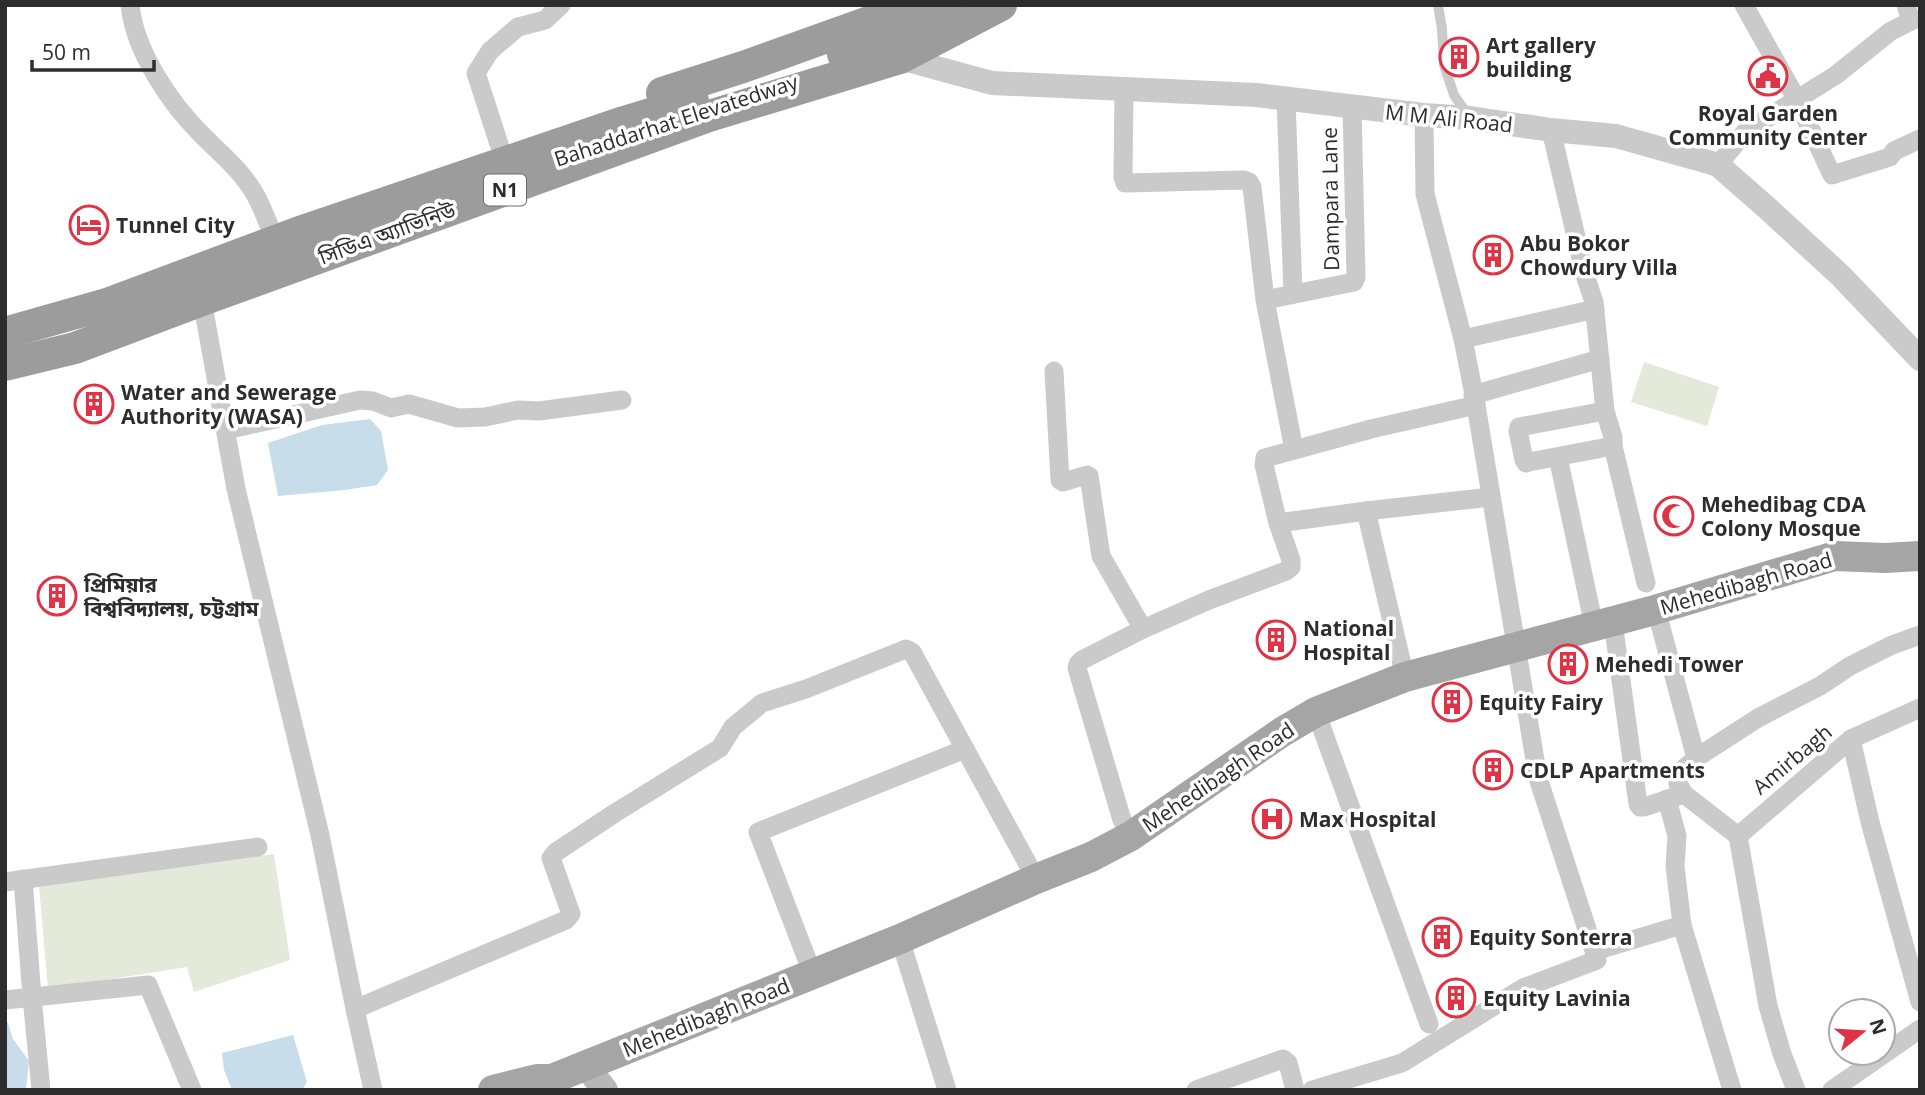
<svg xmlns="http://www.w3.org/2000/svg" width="1925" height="1095" viewBox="0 0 1925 1095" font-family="'Open Sans','Noto Sans Bengali',sans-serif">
<rect width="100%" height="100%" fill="#fff"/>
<!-- green -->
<g fill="#e3eada">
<path d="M1644,362L1719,387L1707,426L1631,402Z"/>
<path d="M274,854L290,960L194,992L187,967L48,989L39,886Z"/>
</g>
<!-- water -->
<g fill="#c7dde9">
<path d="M370,419L381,431L388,470L377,485L345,490L278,496L268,443L322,425Z"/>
<path d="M5,1022L8,1023L13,1039L29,1061L26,1090H5Z"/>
<path d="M293,1035L307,1082L302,1090H232L224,1070L222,1053Z"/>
</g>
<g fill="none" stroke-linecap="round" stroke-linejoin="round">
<!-- service -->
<path stroke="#cacaca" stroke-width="10" d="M1438,5L1442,29L1444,65L1454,95L1468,115"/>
<!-- minor -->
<g stroke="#cacaca" stroke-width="19">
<path d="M130,5C135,52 170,103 202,135C221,154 243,172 256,196C261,205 265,216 269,225"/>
<path d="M1744,5L1796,98L1832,175L1890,157L1894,151L1920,139"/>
<path d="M1124,89L1123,177L1125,183L1244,180L1249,182L1252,187L1265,300L1354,282L1356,277L1352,107"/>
<path d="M1286,99L1293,294"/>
<path d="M1551,130L1585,275L1594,302L1605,411L1613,437V446L1646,583"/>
<path d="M499,144L476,73L490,51L518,27L545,20L561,5"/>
<path d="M1718,165L1745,132L1836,75L1891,31L1911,21L1906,5"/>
<path d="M202,300L236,489L320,835L355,1009L373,1090"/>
<path d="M1265,300L1294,450"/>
<path d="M1463,339L1595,309"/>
<path d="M1054,371L1060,480L1063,482L1087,475L1089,476L1101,556L1143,629L1209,600L1286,571L1291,567V560L1278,523L1264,465L1265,458L1371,429L1476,405"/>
<path d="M1473,395L1600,359"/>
<path d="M1605,411L1519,427L1518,431L1524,460L1526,463L1529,462L1613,446"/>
<path d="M226,430L360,400L373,401L391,408L409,404L458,418L485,417L518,410L539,411L622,400"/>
<path d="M1558,457L1594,626"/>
<path d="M1278,523L1366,511"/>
<path d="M1656,609L1696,758"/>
<path d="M1613,622L1638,804L1640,807H1644L1684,794L1738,836L1768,1006L1782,1054L1796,1090"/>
<path d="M1405,677L1366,511L1491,497"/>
<path d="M1316,712L1429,1024"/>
<path d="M1851,739L1870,822L1920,1002"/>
<path d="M1684,794L1678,784V774L1696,758L1758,718L1820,686L1850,666L1892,645L1920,635"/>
<path d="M1667,799L1677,836L1675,866L1682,925"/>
<path d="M1131,836L1122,820L1077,668L1078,664L1082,660L1143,629"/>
<path d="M1738,836L1851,739L1920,708"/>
<path d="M23,879L32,997L41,1090"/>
<path d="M5,882L258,847"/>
<path d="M900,939L947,1090"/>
<path d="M1595,951L1682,925L1732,1090"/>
<path d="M813,975L758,832L965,749"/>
<path d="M5,1000L148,985L192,1090"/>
<path d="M355,1009L566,920L571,914L551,858L556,852L615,813L720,748L733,727L762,703L806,689L906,649L912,652L1036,879"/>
<path d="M1196,1090L1283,1059L1288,1063L1295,1090"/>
<path d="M1312,1090L1402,1063L1523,988L1597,960L1538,778L1476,405L1463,339L1425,194L1424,115"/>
<path d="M1832,1090L1920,1029"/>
</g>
<!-- tertiary -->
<path stroke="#cacaca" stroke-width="24" d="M900,58L992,83L1256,95L1424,115L1470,118L1551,130L1616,136L1712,163L1718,165L1766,207L1841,276L1920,359"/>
<!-- secondary -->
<path stroke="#b7b7b7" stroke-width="26" d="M585,1065L605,1090"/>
<!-- primary -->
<g stroke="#a5a5a5" stroke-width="30">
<path d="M493,1090L537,1079H552"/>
<path d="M546,1090L552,1079L900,939L1036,879L1091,857L1131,836L1282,732L1316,712L1364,693L1405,677L1651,611L1835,556L1885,558L1920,556"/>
</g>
<!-- trunk -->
<g stroke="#9c9c9c" stroke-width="32">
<path d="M843,54L876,44L957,5"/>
<path d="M662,93L743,67L911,7"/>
<path d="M5,333L107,304L297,233L624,122L693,101"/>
<path d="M5,365L75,348L202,300L709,116L900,58L1001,5"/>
</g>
</g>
<!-- icons -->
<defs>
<symbol id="building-ring" viewBox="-11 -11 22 22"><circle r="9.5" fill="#fff" stroke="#de3445" stroke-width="1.5"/><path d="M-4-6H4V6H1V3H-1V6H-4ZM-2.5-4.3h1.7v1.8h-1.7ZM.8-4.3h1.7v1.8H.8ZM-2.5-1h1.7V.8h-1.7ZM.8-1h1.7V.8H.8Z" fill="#de3445"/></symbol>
<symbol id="civic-ring" viewBox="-11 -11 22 22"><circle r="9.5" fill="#fff" stroke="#de3445" stroke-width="1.5"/><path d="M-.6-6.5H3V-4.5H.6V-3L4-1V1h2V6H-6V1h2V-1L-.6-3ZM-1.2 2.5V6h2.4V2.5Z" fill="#de3445"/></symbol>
<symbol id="hotel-ring" viewBox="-11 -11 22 22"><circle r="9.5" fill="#fff" stroke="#de3445" stroke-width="1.5"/><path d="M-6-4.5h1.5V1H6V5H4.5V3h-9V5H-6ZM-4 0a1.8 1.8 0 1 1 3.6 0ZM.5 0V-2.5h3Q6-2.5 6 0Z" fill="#de3445"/></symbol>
<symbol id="mosque-ring" viewBox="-11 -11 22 22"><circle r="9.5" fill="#fff" stroke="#de3445" stroke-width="1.5"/><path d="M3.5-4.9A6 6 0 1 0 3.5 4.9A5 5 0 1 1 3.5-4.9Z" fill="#de3445"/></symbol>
<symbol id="hospital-ring" viewBox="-11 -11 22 22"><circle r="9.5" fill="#fff" stroke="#de3445" stroke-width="1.5"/><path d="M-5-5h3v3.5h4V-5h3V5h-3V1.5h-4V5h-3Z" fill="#de3445"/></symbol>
</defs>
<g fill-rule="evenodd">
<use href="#building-ring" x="1437" y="35" width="44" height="44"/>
<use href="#civic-ring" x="1746" y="54" width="44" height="44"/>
<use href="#hotel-ring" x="67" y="203" width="44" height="44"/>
<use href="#building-ring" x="1471" y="233" width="44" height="44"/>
<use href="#building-ring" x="72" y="382" width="44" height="44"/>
<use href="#mosque-ring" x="1652" y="494" width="44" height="44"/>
<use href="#building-ring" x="35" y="574" width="44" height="44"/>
<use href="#building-ring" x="1254" y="618" width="44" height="44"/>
<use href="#building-ring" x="1546" y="642" width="44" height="44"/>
<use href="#building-ring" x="1430" y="680" width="44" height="44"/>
<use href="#building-ring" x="1471" y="748" width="44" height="44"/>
<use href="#hospital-ring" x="1250" y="797" width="44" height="44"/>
<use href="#building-ring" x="1420" y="915" width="44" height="44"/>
<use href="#building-ring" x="1434" y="976" width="44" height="44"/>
</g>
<g text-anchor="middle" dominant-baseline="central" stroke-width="7" stroke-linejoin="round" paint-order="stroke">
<!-- shield labels -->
<rect fill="#fff" stroke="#6c6c6c" stroke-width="2" x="484" y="174.5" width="42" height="31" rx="5"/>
<g font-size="19" font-weight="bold" fill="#2d2d2d">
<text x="505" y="190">N1</text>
</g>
<!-- poi labels -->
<g font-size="21" font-weight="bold" fill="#2d2d2d" stroke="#fff" text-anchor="start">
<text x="1486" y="45">Art gallery<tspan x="1486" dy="24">building</tspan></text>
<text x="1768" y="113" text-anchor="middle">Royal Garden<tspan x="1768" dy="24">Community Center</tspan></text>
<text x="116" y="225">Tunnel City</text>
<text x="1520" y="243">Abu Bokor<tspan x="1520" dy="24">Chowdury Villa</tspan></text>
<text x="121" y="392">Water and Sewerage<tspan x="121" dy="24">Authority (WASA)</tspan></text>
<text x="1701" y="504">Mehedibag CDA<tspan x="1701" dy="24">Colony Mosque</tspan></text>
<text x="84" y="584">প্রিমিয়ার<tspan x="84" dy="24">বিশ্ববিদ্যালয়, চট্টগ্রাম</tspan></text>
<text x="1303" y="628">National<tspan x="1303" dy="24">Hospital</tspan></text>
<text x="1595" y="664">Mehedi Tower</text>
<text x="1479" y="702">Equity Fairy</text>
<text x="1520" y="770">CDLP Apartments</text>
<text x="1299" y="819">Max Hospital</text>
<text x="1469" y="937">Equity Sonterra</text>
<text x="1483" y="998">Equity Lavinia</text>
</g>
<!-- street labels -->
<g font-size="21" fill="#2d2d2d" stroke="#fff">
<text transform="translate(1449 118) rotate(6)">M M Ali Road</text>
<text transform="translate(676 120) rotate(-18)">Bahaddarhat Elevatedway</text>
<text transform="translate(1330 199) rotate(-91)">Dampara Lane</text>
<text transform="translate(387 233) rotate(-20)">সিডিএ অ্যাভিনিউ</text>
<text transform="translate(1746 583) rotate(-16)">Mehedibagh Road</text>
<text transform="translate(1792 759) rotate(-40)">Amirbagh</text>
<text transform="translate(1218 777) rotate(-34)">Mehedibagh Road</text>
<text transform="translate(706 1017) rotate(-22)">Mehedibagh Road</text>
</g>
</g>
<!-- border -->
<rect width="1925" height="1095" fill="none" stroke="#2d2d2d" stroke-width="14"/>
<!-- north arrow -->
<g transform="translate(1862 1032) rotate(72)"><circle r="33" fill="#ffffff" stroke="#ababab" stroke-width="2"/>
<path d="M0-5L12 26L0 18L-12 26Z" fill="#de3445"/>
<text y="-10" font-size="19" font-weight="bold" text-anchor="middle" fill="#2d2d2d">N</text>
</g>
<!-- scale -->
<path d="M32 60v10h122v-10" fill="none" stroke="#2d2d2d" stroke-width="3.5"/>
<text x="42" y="60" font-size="21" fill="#2d2d2d" stroke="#ffffff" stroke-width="5" paint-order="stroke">50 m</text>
</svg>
